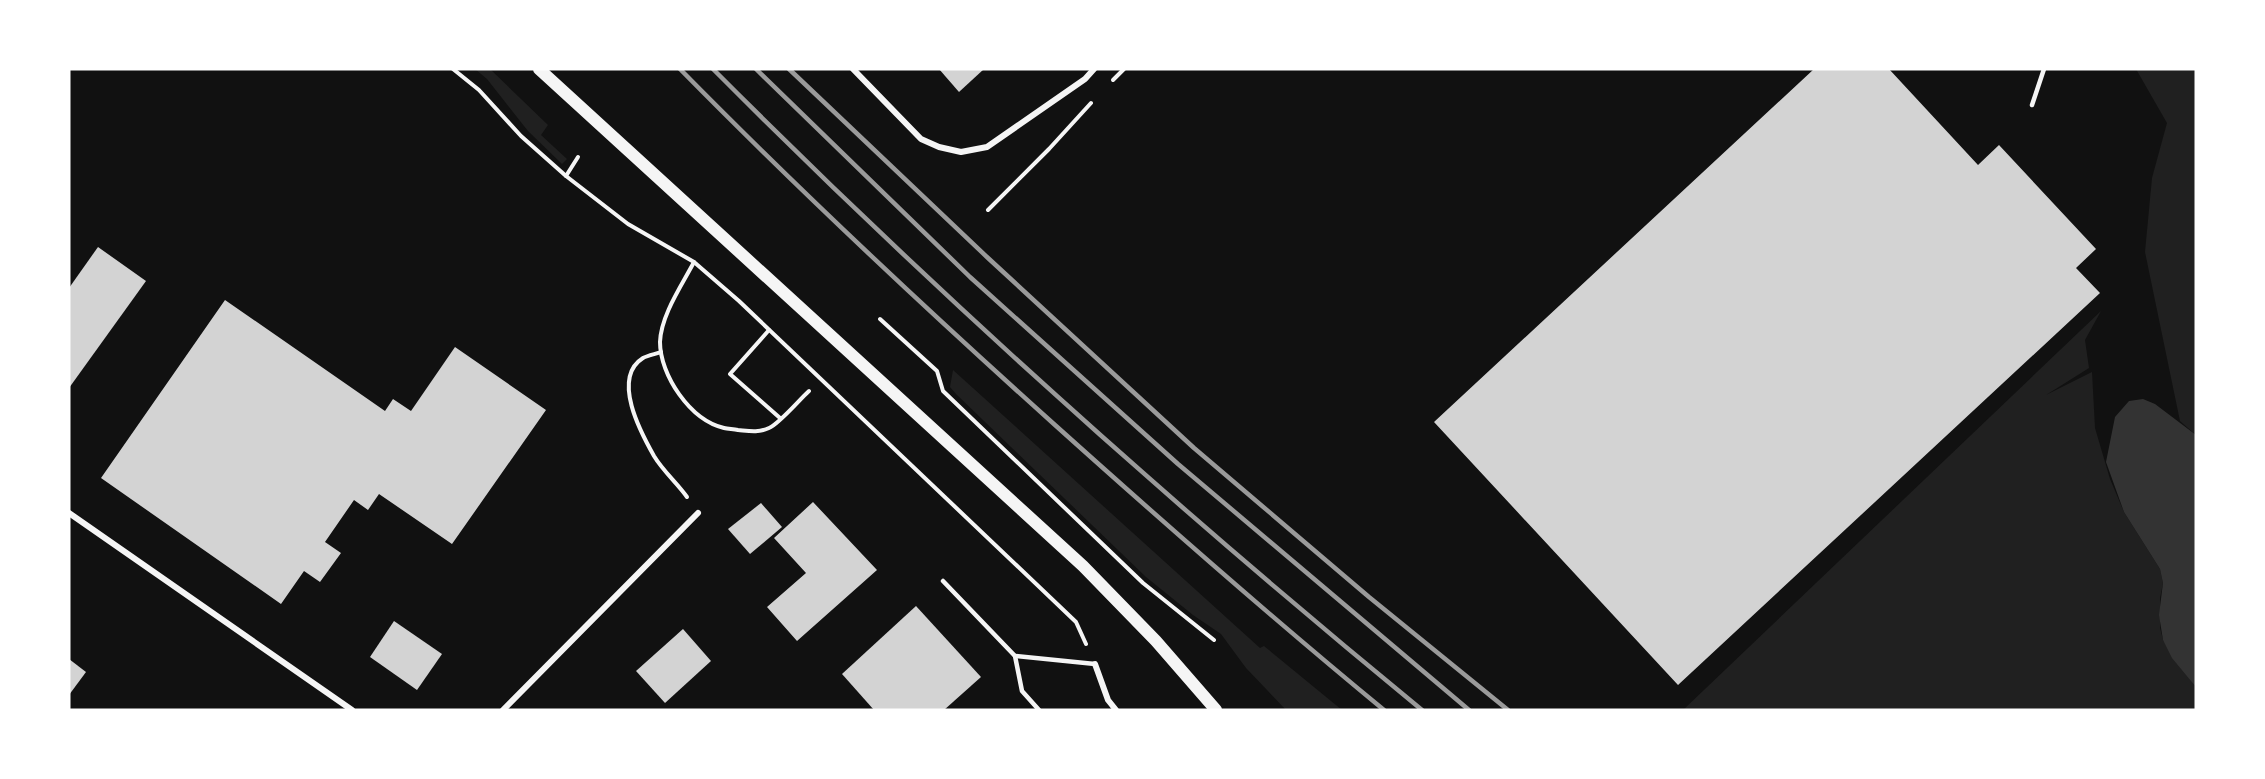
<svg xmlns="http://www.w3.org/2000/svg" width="2265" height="779" viewBox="0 0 2265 779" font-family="Manrope,sans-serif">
<rect width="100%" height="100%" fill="#111"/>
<!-- green -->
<g fill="#202020">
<path d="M475,69H490L548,125L541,135L567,159L562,164L528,131L487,79Z"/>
<path d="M2136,69H2196V435L2180,421L2145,252L2152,178L2167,123Z"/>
<path d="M2101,311L2085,340L2089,368L2046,395L2092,372L2095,428L2110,479L2124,512L2160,569L2163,583L2160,598V628L2163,640L2196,687V710H1683Z"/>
<path d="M953,370L1260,648L1264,646L1342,710H1286L1246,668L1221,634L1193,615L1146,577L956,394L950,387Z"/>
</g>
<!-- water -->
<path fill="#333" d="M2143,399L2155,404L2196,435V687L2172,658L2163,640L2159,615L2163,583L2160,569L2124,512L2106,462L2115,417L2129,401Z"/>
<!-- building -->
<g fill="#d3d3d3">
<path d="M939,69H984L959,92Z"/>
<path d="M1814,69H1889L1978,165L1999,145L2096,249L2076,268L2100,293L1678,685L1434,422Z"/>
<path d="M98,247L146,281L69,388V288Z"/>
<path d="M225,300L385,411L393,399L411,411L455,347L546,410L452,544L379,494L368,510L354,500L325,542L341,553L320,582L304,571L281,604L101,478Z"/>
<path d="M813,502L877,570L797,641L767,607L806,573L774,538Z"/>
<path d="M761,503L782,527L750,554L728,529Z"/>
<path d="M916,606L981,677L944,710H874L842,674Z"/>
<path d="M394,621L442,654L417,690L370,657Z"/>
<path d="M683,629L711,661L665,703L636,671Z"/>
<path d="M69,659L86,672L69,695Z"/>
</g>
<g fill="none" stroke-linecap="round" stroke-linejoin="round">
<!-- path -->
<g stroke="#f5f5f5" stroke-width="4">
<path d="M453,69L479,90L521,136L566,176L628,224L694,262L739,301L1076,622L1086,644"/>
<path d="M1113,80L1124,69"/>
<path d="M566,176L578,157"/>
<path d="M988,210L1049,149L1091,103"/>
<path d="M694,262C682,285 661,315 660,342C660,375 690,420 724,428C728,429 733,429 738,430C749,431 758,433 769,428C779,424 800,399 809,391"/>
<path d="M880,319L937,371L943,391L1143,583L1214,640"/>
<path d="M769,330L730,374L780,418"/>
<path d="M661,352C656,354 648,355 643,358C611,378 641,433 654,456C663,471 677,483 687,497"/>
</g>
<!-- service -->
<g stroke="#f5f5f5" stroke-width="4.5">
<path d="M2032,105L2044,69"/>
<path d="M943,581L1015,656L1022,691L1039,710"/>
<path d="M1015,656L1095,664"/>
</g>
<!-- minor -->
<g stroke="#f5f5f5" stroke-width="6">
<path d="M853,69L921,139L939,147L961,152L987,147L1085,79L1094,69"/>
<path d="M69,513L352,710"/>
<path d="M1095,664L1108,700L1116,710"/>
<path d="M503,710L698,513"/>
</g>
<!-- secondary -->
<path stroke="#f5f5f5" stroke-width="12" d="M539,69L1083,566L1156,641L1216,710"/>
<!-- rail -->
<g stroke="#9a9a9a" stroke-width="4.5">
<path d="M680,69C801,192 927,310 1055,425C1163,522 1272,618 1384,710"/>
<path d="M713,69C938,295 1176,508 1422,710"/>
<path d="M756,69L970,277L1178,464L1469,710"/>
<path d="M789,69L988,258L1194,448L1369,597L1508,710"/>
</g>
</g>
<!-- border -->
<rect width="2265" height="779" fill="none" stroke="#ffffff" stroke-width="141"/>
</svg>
